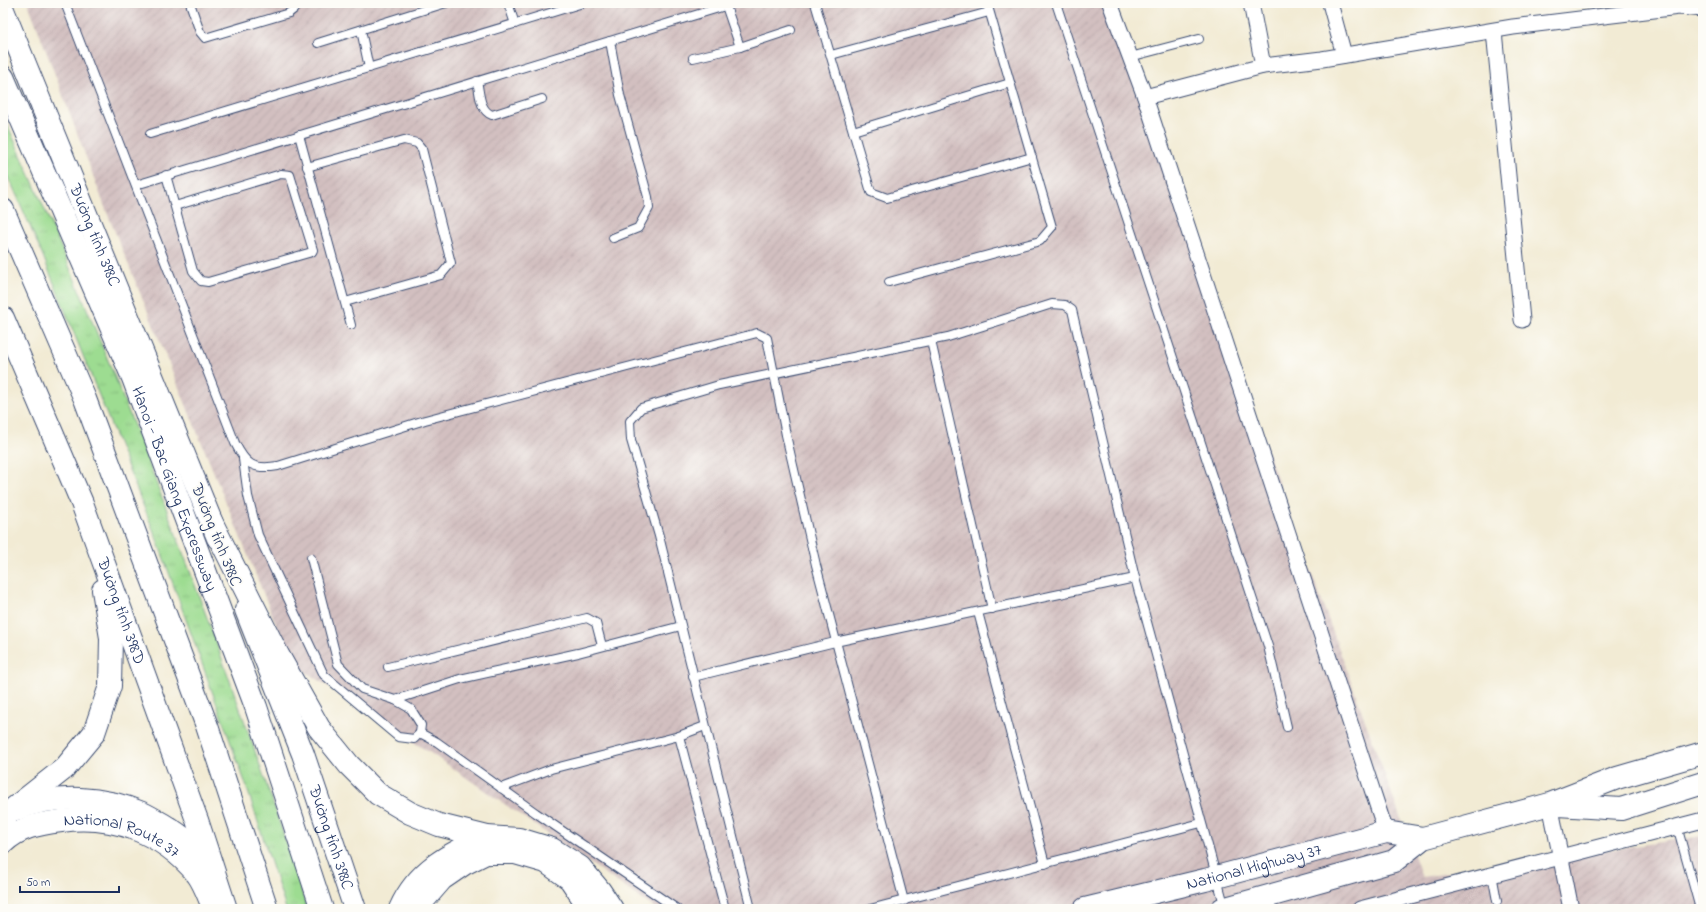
<svg xmlns="http://www.w3.org/2000/svg" width="1706" height="912" viewBox="0 0 1706 912" font-family="'Indie Flower',sans-serif">
<defs>
<pattern id="industrial-furrows" width="10" height="10" patternUnits="userSpaceOnUse"><rect width="10" height="10" fill="#d2bfc0"/><path d="M-1 1l2-2M0 10L10 0M9 11l2-2" fill="none" stroke="#b4a4a7"/></pattern>
<pattern id="grass-tufts" width="24" height="20" patternUnits="userSpaceOnUse"><rect width="24" height="20" fill="#9ddc91"/><path d="M3 7l-1-3M5 7V3M7 7l1-3M15 17l-1-3M17 17v-4M19 17l1-3" fill="none" stroke="#87bd7f"/></pattern>
</defs>
<rect width="100%" height="100%" fill="#fdfcf7"/>
<filter id="ink" filterUnits="userSpaceOnUse"><feTurbulence type="fractalNoise" baseFrequency=".025" numOctaves="2"/><feDisplacementMap in="SourceGraphic" scale="8" xChannelSelector="R" yChannelSelector="G"/><feConvolveMatrix kernelMatrix="1 2 1 2 8 2 1 2 1" color-interpolation-filters="sRGB"/></filter>
<filter id="wash" filterUnits="userSpaceOnUse"><feTurbulence type="fractalNoise" baseFrequency=".012" numOctaves="4" result="noise"/><feDisplacementMap in="SourceGraphic" scale="16" xChannelSelector="R" yChannelSelector="G"/><feGaussianBlur stdDeviation="0.9" result="paint"/><feColorMatrix in="noise" values="0 0 0 0 0 0 0 0 0 0 0 0 0 0 0 0 0 1.4 0 .05"/><feComposite in="paint" operator="in"/></filter>
<g filter="url(#wash)">
<rect width="100%" height="100%" fill="#f2ebd4"/>
<!-- industrial -->
<path fill="url(#industrial-furrows)" d="M28,3H1104L1422,877L1703,836V909H656L432,754L292,663L106,210Z"/>
<!-- grass -->
<path fill="url(#grass-tufts)" stroke="#5c8678" d="M3,115C80,285 149,458 213,634C246,725 279,816 307,909H286L245,782L156,537L43,256L3,164Z"/>
</g>
<g filter="url(#ink)">
<g fill="none" stroke-linecap="round" stroke-linejoin="round">
<defs>
<g id="lane">
<path d="M65,3L235,443C246,465 253,470 278,466L425,420L757,333L767,338L786,435L816,565L904,901"/>
<path d="M190,3L200,32L205,38L289,13L294,9L296,3"/>
<path d="M508,3L515,24"/>
<path d="M815,3L871,192L887,198L1032,157"/>
<path d="M1056,3L1268,646L1287,727"/>
<path d="M726,6L740,47"/>
<path d="M361,30L369,68"/>
<path d="M610,41L620,95L648,197L649,208L638,228L613,238"/>
<path d="M318,43L446,3"/>
<path d="M831,55L989,12"/>
<path d="M1130,57L1199,39"/>
<path d="M693,58L740,47L791,30"/>
<path d="M477,81C480,93 479,110 492,115L542,99"/>
<path d="M853,131L1010,83"/>
<path d="M150,134L583,3"/>
<path d="M299,135L351,325"/>
<path d="M307,167L404,140L417,143L422,149L451,263L441,275L345,302"/>
<path d="M166,175L193,271L201,281L208,282L312,252L313,250L290,175L281,174L175,206"/>
<path d="M136,185L735,3"/>
<path d="M889,282L1040,241L1052,227L987,3"/>
<path d="M931,341L992,609"/>
<path d="M243,459L248,496L258,535L324,675L398,737L414,739L420,733L437,742L536,813L677,909"/>
<path d="M311,558L338,664L362,689L395,700L411,709L421,725L420,733"/>
<path d="M978,612L1045,864"/>
<path d="M388,667L587,618L596,623L602,646"/>
<path d="M693,677L835,642L1135,578"/>
<path d="M395,700L460,679L578,653L681,626"/>
<path d="M679,736L725,909"/>
<path d="M501,788L551,769L679,736L705,726"/>
<path d="M1677,826L1700,909"/>
<path d="M1492,874L1497,901"/>
<path d="M751,909L659,536L631,440L630,421L641,408L719,385L948,337L1052,304L1065,305L1072,310L1135,578L1225,908"/>
<path d="M870,909L1201,823"/>
</g>
<g id="street">
<path d="M1110,3L1145,97L1386,832"/>
<path d="M1251,3L1263,66"/>
<path d="M1330,3L1344,55"/>
<path d="M1494,31L1522,320"/>
<path d="M1145,97L1263,66L1322,59L1513,27L1679,7L1703,9"/>
<path d="M1550,804L1571,909"/>
<path d="M1360,909L1703,820"/>
</g>
<g id="secondary">
<path id="s1" d="M3,10L218,538"/>
<path id="s2" d="M3,318L82,503L197,820L226,909"/>
<path id="s3" d="M246,610L303,754L355,909"/>
<path d="M17,809C57,793 104,797 142,813C151,817 160,823 169,828C183,837 201,850 208,866"/>
<path d="M3,817L65,768L94,733L110,686L111,638L103,590"/>
<path d="M416,909L442,879L464,864L486,853H515L546,862L570,879L590,909"/>
</g>
<g id="highway">
<path id="s4" d="M3,77L133,378L256,707L322,909"/>
<path d="M3,210L85,399L207,726L267,909"/>
<path d="M211,521L278,655L319,728L349,765L378,794L410,813L439,825L487,837L519,839L552,849L580,867L600,891L612,909"/>
<path d="M1558,805L1621,809L1703,783"/>
<path id="s5" d="M3,843C20,827 38,824 61,821C113,814 162,832 197,874C204,883 209,898 214,909"/>
<path d="M400,909C417,870 450,853 487,837"/>
<path id="s6" d="M1085,909L1205,880L1386,832L1423,838"/>
<path d="M1222,909L1394,861L1423,838L1550,804L1617,778L1703,753"/>
</g>
</defs>
<!-- lane casing -->
<use href="#lane" stroke="#3b4b70" stroke-width="10"/>
<!-- street casing -->
<use href="#street" stroke="#3b4b70" stroke-width="17"/>
<!-- secondary casing -->
<use href="#secondary" stroke="#3b4b70" stroke-width="24"/>
<!-- highway casing -->
<use href="#highway" stroke="#3b4b70" stroke-width="24"/>
<!-- lane -->
<use href="#lane" stroke="#fff" stroke-width="8"/>
<!-- street -->
<use href="#street" stroke="#fff" stroke-width="15"/>
<!-- secondary -->
<use href="#secondary" stroke="#fff" stroke-width="22"/>
<!-- highway -->
<use href="#highway" stroke="#fff" stroke-width="22"/>
</g>
</g>
<g text-anchor="middle" dominant-baseline="central" stroke-width="4" stroke-linejoin="round" paint-order="stroke">
<!-- street labels -->
<g font-size="17" fill="#1b2f5e" stroke="#fdfcf7">
<text stroke="none"><textPath href="#s1" startOffset="243">Đường tỉnh 398C</textPath></text>
<text stroke="none"><textPath href="#s4" startOffset="446">Hanoi - Bac Giang Expressway</textPath></text>
<text transform="translate(216 535) rotate(68)">Đường tỉnh 398C</text>
<text stroke="none"><textPath href="#s2" startOffset="316">Đường tỉnh 398D</textPath></text>
<text stroke="none"><textPath href="#s3" startOffset="243">Đường tỉnh 398C</textPath></text>
<text stroke="none"><textPath href="#s5" startOffset="127">National Route 37</textPath></text>
<text stroke="none"><textPath href="#s6" startOffset="174">National Highway 37</textPath></text>
</g>
</g>
<!-- margin -->
<rect width="1706" height="912" fill="none" stroke="#fdfcf7" stroke-width="16"/>
<!-- scale -->
<path d="M20 886v6h99v-6" fill="none" stroke="#1b2f5e" stroke-width="2"/>
<text x="26" y="886" font-size="12" fill="#1b2f5e" stroke="#fdfcf7" stroke-width="3" paint-order="stroke">50 m</text>
</svg>
